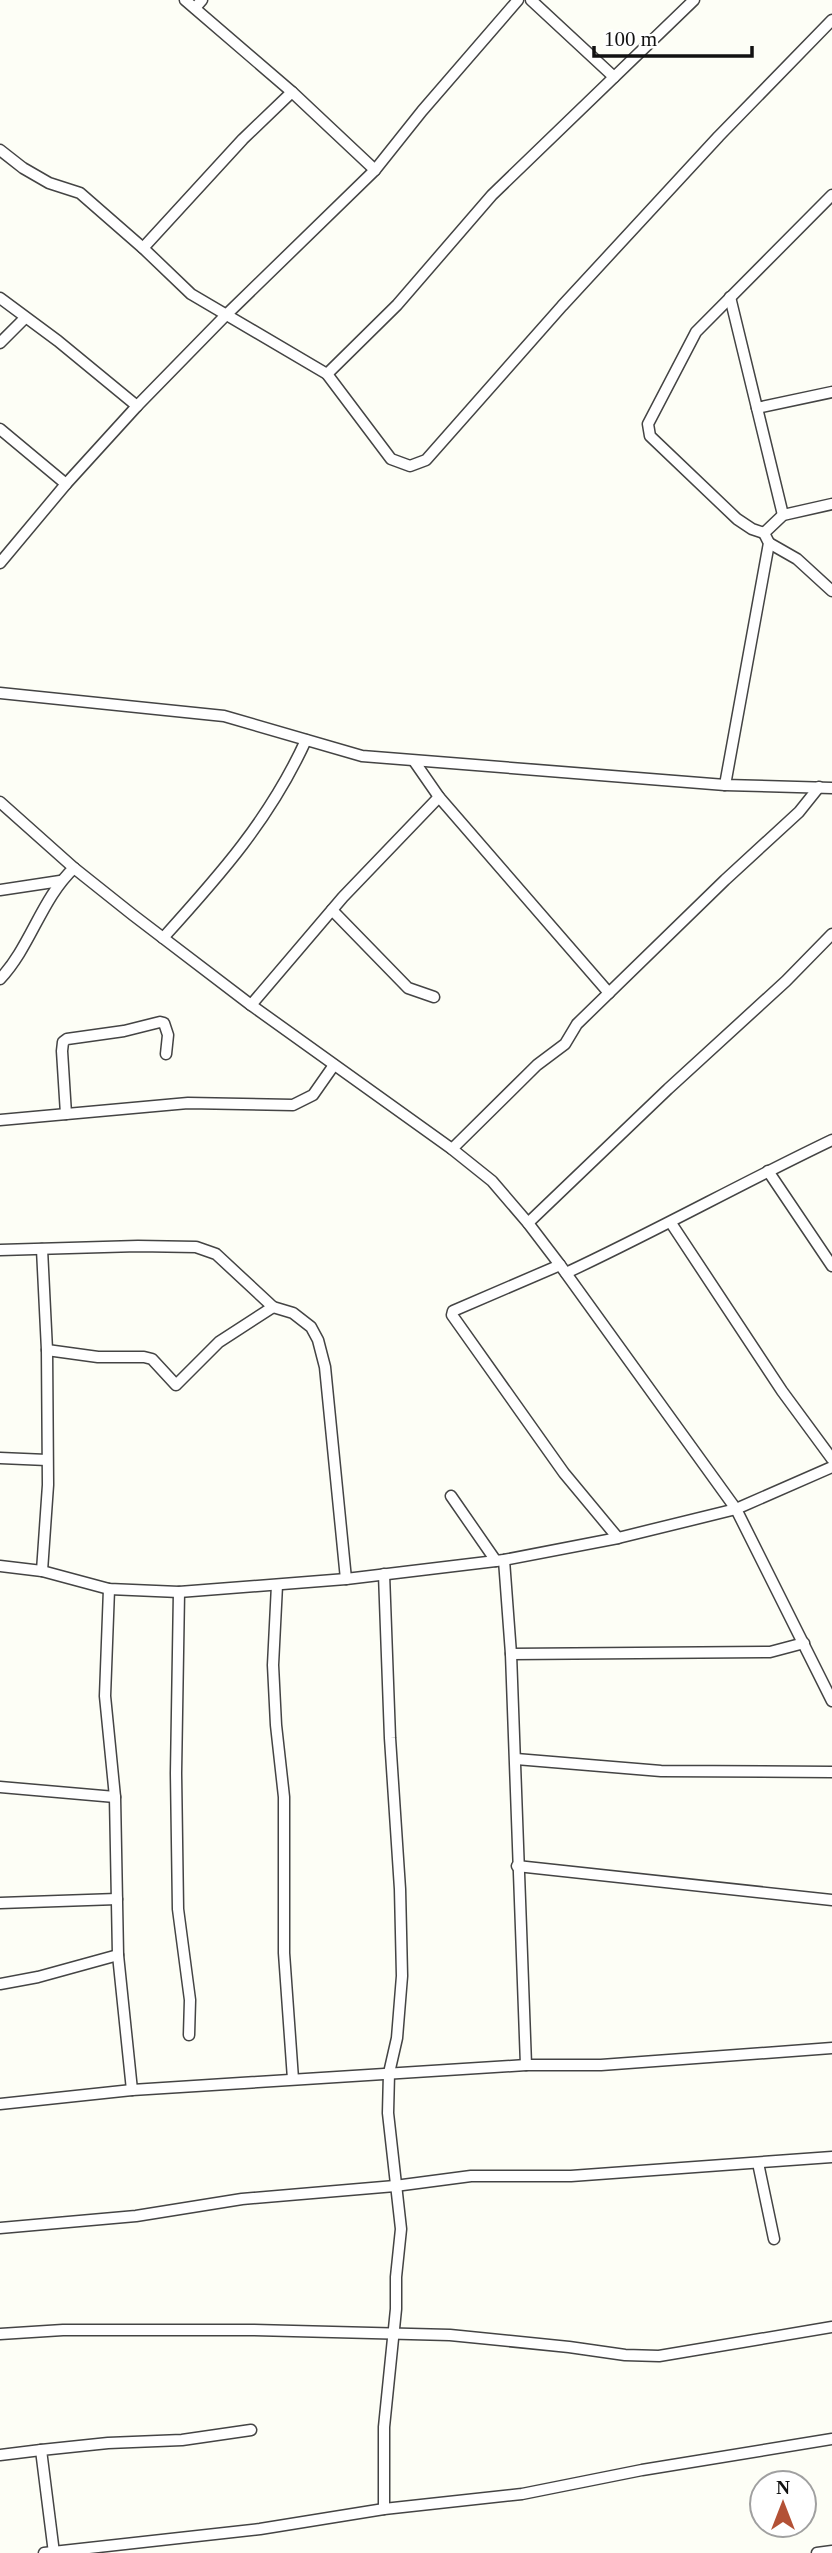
<svg xmlns="http://www.w3.org/2000/svg" width="832" height="2553" viewBox="0 0 832 2553" font-family="Georgia,serif">
<rect width="100%" height="100%" fill="#fdfef6"/>
<g fill="none" stroke-linecap="round" stroke-linejoin="round">
<defs>
<g id="minor">
<path d="M185,0L292,92L375,170"/>
<path d="M531,0L614,77"/>
<path d="M195,8L202,0"/>
<path d="M292,92L243,139L143,248L191,294L327,374L391,459L410,466L426,460L562,306L719,136L832,20"/>
<path d="M0,150L23,168L49,183L80,193L143,248"/>
<path d="M832,195L696,332L648,424L650,436L737,519L752,529L764,533L783,515L832,504"/>
<path d="M730,297L783,515"/>
<path d="M0,298L58,341L137,406"/>
<path d="M0,343L25,318"/>
<path d="M327,374L397,305L492,195L694,0"/>
<path d="M757,408L832,392"/>
<path d="M0,429L66,484"/>
<path d="M769,543L797,559L832,591"/>
<path d="M0,563L66,484L137,406L225,316L375,170L422,111L518,0"/>
<path d="M0,693L224,716L362,756L725,785L832,788"/>
<path d="M414,761L439,797L609,993"/>
<path d="M725,785L769,543L764,533"/>
<path d="M0,802L74,868L133,915L251,1005L452,1149L492,1181L528,1223L560,1265L736,1509L832,1701"/>
<path d="M0,890L60,881"/>
<path d="M332,910L408,988L434,997"/>
<path d="M163,938C220,875 270,819 306,740"/>
<path d="M0,979C31,946 41,899 74,868"/>
<path d="M251,1005L343,897L439,797"/>
<path d="M66,1114L62,1051L63,1042L67,1039L124,1031L160,1022L164,1023L168,1035L166,1054"/>
<path d="M0,1120L188,1103L293,1105L313,1095L334,1065"/>
<path d="M452,1149L537,1065L565,1044L577,1024L725,880L799,812L819,787"/>
<path d="M768,1171L832,1266"/>
<path d="M528,1223L668,1089L786,981L832,934"/>
<path d="M671,1223L782,1391L832,1459"/>
<path d="M42,1249L47,1350L48,1485L42,1571"/>
<path d="M0,1250L138,1246L196,1247L216,1254L273,1307L293,1313L311,1327L318,1340L325,1367L346,1579"/>
<path d="M560,1265L453,1311L452,1315L564,1473L618,1538"/>
<path d="M566,1273C656,1231 742,1183 832,1140"/>
<path d="M47,1350L98,1357H144L152,1359L176,1385L219,1342L273,1307"/>
<path d="M0,1458L47,1460"/>
<path d="M451,1496L496,1561"/>
<path d="M504,1560L511,1654L526,2065"/>
<path d="M0,1566L42,1571L109,1589L179,1592L346,1579L504,1560L618,1538L736,1509L832,1467"/>
<path d="M384,1574L390,1738L400,1889L402,1976L397,2038L389,2073L388,2113L401,2229L396,2277V2309L384,2427V2509"/>
<path d="M277,1585L273,1665L276,1725L284,1797V1953L293,2079"/>
<path d="M109,1589L105,1696L115,1797L118,1955L132,2090"/>
<path d="M179,1592L176,1773L178,1909L190,2000L189,2035"/>
<path d="M511,1654L770,1652L804,1643"/>
<path d="M516,1759L661,1771L832,1772"/>
<path d="M0,1787L115,1797"/>
<path d="M517,1866L832,1900"/>
<path d="M0,1903L117,1899"/>
<path d="M0,1984L38,1977L118,1955"/>
<path d="M0,2104L132,2090L526,2065H601L832,2048"/>
<path d="M758,2163L774,2239"/>
<path d="M0,2228L136,2216L242,2199L395,2186L471,2176H571L832,2157"/>
<path d="M0,2334L63,2330H254L450,2335L569,2347L625,2355L659,2356L832,2327"/>
<path d="M0,2455L41,2450"/>
<path d="M44,2553L260,2529L384,2509L522,2494L642,2470L832,2439"/>
<path d="M54,2553L41,2450L108,2443L182,2440L251,2430"/>
<path d="M817,2553L832,2551"/>
</g>
</defs>
<!-- minor casing -->
<use href="#minor" stroke="#444" stroke-width="13"/>
<!-- minor -->
<use href="#minor" stroke="#fff" stroke-width="10"/>
</g>
<!-- north arrow -->
<g transform="translate(783 2504)"><circle r="33" fill="#ffffff" stroke="#a0a0a0" stroke-width="2"/>
<path d="M0-5L12 26L0 18L-12 26Z" fill="#b35136"/>
<text y="-10" font-size="19" font-weight="bold" text-anchor="middle" fill="#111111">N</text>
</g>
<!-- scale -->
<path d="M594 46v10h158v-10" fill="none" stroke="#111111" stroke-width="3.5"/>
<text x="604" y="46" font-size="21" fill="#111111" stroke="#ffffff" stroke-width="5" paint-order="stroke">100 m</text>
</svg>
